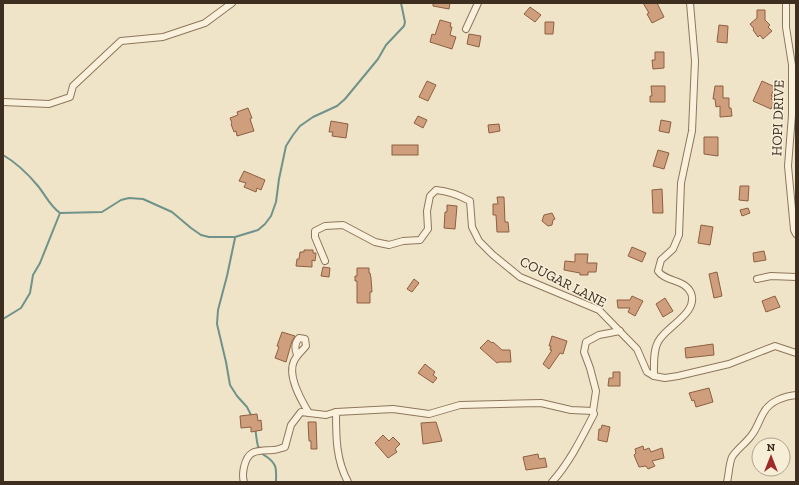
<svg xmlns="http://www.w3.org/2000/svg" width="799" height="485" viewBox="0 0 799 485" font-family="'Zilla Slab',serif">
<rect width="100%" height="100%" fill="#f0e4c8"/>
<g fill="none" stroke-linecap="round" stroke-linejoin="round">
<!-- stream -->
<g stroke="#6f938a" stroke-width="2">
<path d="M3,155C17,163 28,174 38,186C46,196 50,206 60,213L102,212L121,200L129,198L143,199L172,212L191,228L201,235L209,237H235L258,230L265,224L271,216L276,202L279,179L286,146L293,135L300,126L313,117L337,106L345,99L378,59L386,45L404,26L405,22L401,3"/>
<path d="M235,238L227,276L218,310L217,324L226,362L230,385L237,396L247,407L252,417"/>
<path d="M3,319L21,308L30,293L33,275L40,263L60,213"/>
<path d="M255,429C257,436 256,444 260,451C261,454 264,455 267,457C278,465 276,470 276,482"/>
</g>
</g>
<!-- building -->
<g fill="#cf9f7d" stroke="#8d5f41">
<path d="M433,3H450L449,9L433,6Z"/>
<path d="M643,3H657L664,17L652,23L647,14L649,13Z"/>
<path d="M530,7L541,15L535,22L524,14Z"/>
<path d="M757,10H765V20L770,25L768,27L772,31L763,39L760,35L758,37L753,30L754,29L750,24L757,18Z"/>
<path d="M440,20L451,23L450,27H452L450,35L456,37L452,49L430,42L432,34L435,35Z"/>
<path d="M545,22H554L553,34H545Z"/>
<path d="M719,25L728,26L727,43L717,42Z"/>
<path d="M469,34L481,36L479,47L467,44Z"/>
<path d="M655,52H664V68L653,69L652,60H655Z"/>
<path d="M427,81L436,85L428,101L419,97Z"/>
<path d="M762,81L775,87L771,96H773L771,99L775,101L771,109L753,101Z"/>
<path d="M651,86H665V102H650V96H652Z"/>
<path d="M715,86H723V98H729V108H731L732,116L720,117V106L716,107L715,99H713Z"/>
<path d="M248,108L252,118L250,119L254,131L237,136L236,131L234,132L231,124L232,123L230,118L238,115L237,112Z"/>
<path d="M418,116L427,120L423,128L414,123Z"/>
<path d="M661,120L671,122L669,133L659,131Z"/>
<path d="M331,121L348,124L346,138L332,136L333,132H329Z"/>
<path d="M499,124L500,131L489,133L488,125Z"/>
<path d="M704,137H718V156L704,154Z"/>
<rect x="392" y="145" width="26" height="10"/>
<path d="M658,150L669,153L664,169L653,166Z"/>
<path d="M244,171L265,180L261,190L257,188L256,192L244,187L246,183L239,181Z"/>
<path d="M740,186H749L748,201L739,200Z"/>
<path d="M662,189L663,213H653L652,190Z"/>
<path d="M497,197H504L505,222H508L509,232H497L496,215H493V204H498Z"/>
<path d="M447,205L457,206L455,229L444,228L445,212H447Z"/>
<path d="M748,208L750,213L742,216L740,210Z"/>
<path d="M552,213L555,219L553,220L552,225L548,226L542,221L544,215Z"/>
<path d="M701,225L713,227L710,245L698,243Z"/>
<path d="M632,247L646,253L642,262L628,256Z"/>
<path d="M304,250H313V253H316L315,261L312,260V267L296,266L297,259H299L300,252H304Z"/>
<path d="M764,251L766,260L754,262L753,253Z"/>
<path d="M575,254H588L587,263H597L596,272H588V275H580V273L564,270L565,261L575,262Z"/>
<path d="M323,267L330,268L329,277L321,276Z"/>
<path d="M357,268H369V273H370L371,278L372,292H370V303H357V281H355V276H357Z"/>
<path d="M717,272L722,296L714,298L709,274Z"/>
<path d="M414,279L419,283L412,292L407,289Z"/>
<path d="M632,296L643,301L635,316L628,312L630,308H618L617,300H630Z"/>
<path d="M775,296L780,307L766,312L762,301Z"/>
<path d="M665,298L673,311L663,317L656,304Z"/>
<path d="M282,332L295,336L292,341L286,362L275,358L279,347L277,346Z"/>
<path d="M552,336L567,341L563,354L560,353L549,369L543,364L552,350H550L551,346H549Z"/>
<path d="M488,340L492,343L493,342L502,350H510L511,362H499L497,363L480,348Z"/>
<path d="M713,344L714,355L686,358L685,348Z"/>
<path d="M425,364L435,372L433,375L437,378L433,383L418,373Z"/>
<path d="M613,372H620V386H608L609,378H613Z"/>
<path d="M709,388L713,402L696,407L694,400L692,401L689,393Z"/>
<path d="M257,414L258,421L261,420L262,430L251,432V427L241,428L240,416Z"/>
<path d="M308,422H316L317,449H311V441H309Z"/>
<path d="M436,422L442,441L423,444L421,423Z"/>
<path d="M602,425L610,427L607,442L598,440L599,429H601Z"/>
<path d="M383,435L389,441L393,437L400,444L395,449L397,452L388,458L375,443Z"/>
<path d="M643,446L644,450L649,448L651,452L662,448L664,458L652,461L655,466L648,469L646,466L639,467L634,455L636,453L635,449Z"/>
<path d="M538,454L539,459L545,458L547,467L526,470L523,457Z"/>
</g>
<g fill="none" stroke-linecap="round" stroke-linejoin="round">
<defs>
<g id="street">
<path d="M786,3V27L792,65V115L788,166L794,230L796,234"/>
<path d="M466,29L478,3"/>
<path d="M3,102L49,104L70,97L73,86L121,41L163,37L205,23L232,3"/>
<path d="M325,261L315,237V231L325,226L343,225L375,242L389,245L403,241L420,240L428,229L427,211L430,196L436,190C448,191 459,195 470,201L472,227L479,241L493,255L520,277L599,310L637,349L647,372L654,376L665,378L678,376L729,364L775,346L796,353"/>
<path d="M757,279L771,276L796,277"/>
<path d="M297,355C295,349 294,344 299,338L305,339L306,346C302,351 297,355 294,361C287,376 301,400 309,413"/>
<path d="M654,376C654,365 653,351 658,342C665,327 699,313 691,293C685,279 665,282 658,271L661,260L673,249L679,235L681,183L692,131L695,61L690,3"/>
<path d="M244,482C242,476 243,473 244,467C248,449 257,451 273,450C277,450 281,448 285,447L291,425L301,412L326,415L336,412"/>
<path d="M348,482C336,460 336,437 336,412L393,409L429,414L460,405L541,403L571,410L593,411"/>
<path d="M552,482C570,462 582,437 594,414L593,411L596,391L590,368L584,352L586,342L599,335L620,331"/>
<path d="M727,482C729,474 729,464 732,457C737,449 745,444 751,436C757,429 759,420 764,412C770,401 785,396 796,395"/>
</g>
</defs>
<!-- street casing -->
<use href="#street" stroke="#8d765c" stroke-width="8"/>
<!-- street -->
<use href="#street" stroke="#faf1dc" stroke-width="6"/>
</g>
<g text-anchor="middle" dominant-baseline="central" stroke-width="3" stroke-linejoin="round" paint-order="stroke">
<!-- street labels -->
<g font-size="14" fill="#3d2e20" stroke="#f7eed8">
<text transform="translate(778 118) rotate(-88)">HOPI DRIVE</text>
<text transform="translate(563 282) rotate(27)">COUGAR LANE</text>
</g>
</g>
<!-- border -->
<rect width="799" height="485" fill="none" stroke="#3d2e20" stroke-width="8"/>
<!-- north arrow -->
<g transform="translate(771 457)"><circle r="19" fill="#f7eed8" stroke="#ada18e"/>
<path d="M0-3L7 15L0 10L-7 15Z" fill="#9e2a2b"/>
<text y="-6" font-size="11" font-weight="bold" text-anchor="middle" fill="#3d2e20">N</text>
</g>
</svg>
